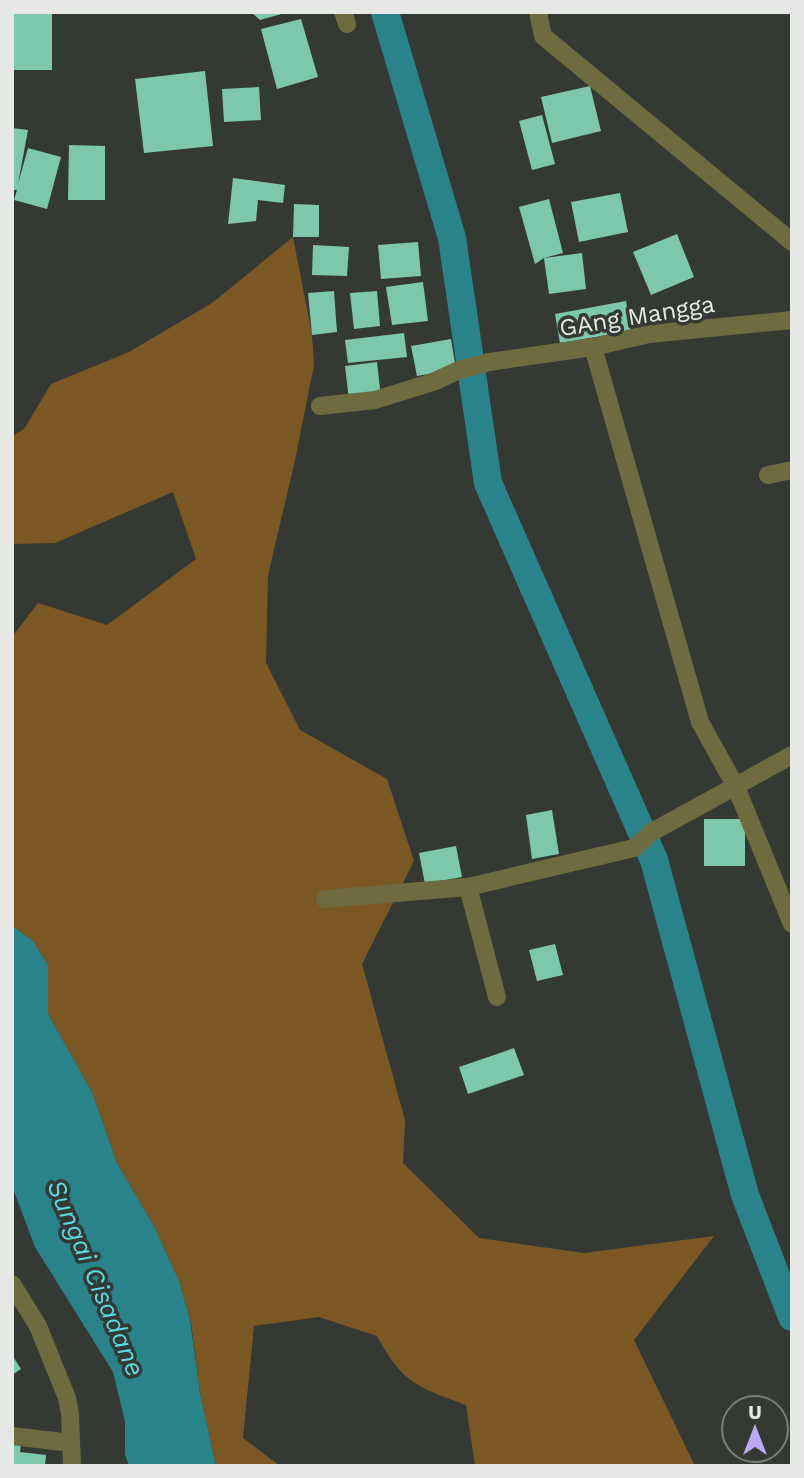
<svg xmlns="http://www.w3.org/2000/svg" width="804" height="1478" viewBox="0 0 804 1478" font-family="'Work Sans',sans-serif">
<rect width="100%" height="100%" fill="#353934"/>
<!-- green -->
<path fill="#7b5823" d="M293,237L312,335L314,365L294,465L268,575L266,663L300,730L387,779L414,861L362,964L405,1120L403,1163L479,1238L584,1253L714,1236L634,1340L695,1466H475L466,1405C418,1387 403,1384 377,1336L319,1317L254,1326L243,1438L280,1466H216L200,1393L191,1322L179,1281L155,1228L117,1163L92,1092L48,1014V965L33,941L12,926V637L38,603L107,625L196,559L173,492L55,543L12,544V436L24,429L51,384L129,352L212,303Z"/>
<!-- water -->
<path fill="#28848a" d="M12,926L33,941L48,965V1014L92,1092L117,1163L155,1228L179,1281L190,1319L200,1393L216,1466H129L125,1454V1421L113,1372L35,1247L12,1186Z"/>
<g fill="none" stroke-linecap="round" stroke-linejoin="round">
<!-- canal -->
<path stroke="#28848a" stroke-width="28" d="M385,12L452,238L488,483L654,860L745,1195L792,1317"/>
</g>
<!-- building -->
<g fill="#7dc7ac">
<rect x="12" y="12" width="40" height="58"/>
<path d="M251,12H285V13L260,20Z"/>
<path d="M301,19L318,77L277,89L261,29Z"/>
<path d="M205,71L213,146L144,153L135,79Z"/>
<path d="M590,86L601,131L552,143L541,97Z"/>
<path d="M259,87L261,120L224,122L222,89Z"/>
<path d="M542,115L555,164L532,170L519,121Z"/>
<path d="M12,128L28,130L18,184L28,148L61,157L47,209L14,200L17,190H12Z"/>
<path d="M69,145L105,146V200H68Z"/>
<path d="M233,178L285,185L283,203L258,200L256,221L228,224Z"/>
<path d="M620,193L628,232L579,242L571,202Z"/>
<path d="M549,199L563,253L544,258L582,253L586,289L549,294L544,258L535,264L519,207Z"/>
<path d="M294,204L319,205V237H293Z"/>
<path d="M677,234L694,277L651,295L633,252Z"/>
<path d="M418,242L421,276L381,279L378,245Z"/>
<path d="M313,245L349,247L347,276L312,275Z"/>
<path d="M423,282L428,321L392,325L386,287Z"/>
<path d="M334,291L337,332L312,335L308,293Z"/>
<path d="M377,291L380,326L354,329L350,293Z"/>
<path d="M626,301L631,331L560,343L555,314Z"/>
<path d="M404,333L407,357L348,363L345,340Z"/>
<path d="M451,339L456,369L417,376L411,346Z"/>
<path d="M377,362L381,397L349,400L345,366Z"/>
<path d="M552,810L559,854L532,859L526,815Z"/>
<rect x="704" y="819" width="41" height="47"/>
<path d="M456,846L462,877L425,884L419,853Z"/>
<path d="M555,944L563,975L537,981L529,950Z"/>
<path d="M514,1048L524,1075L468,1094L459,1067Z"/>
<path d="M12,1355L21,1369L12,1375Z"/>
<path d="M12,1443L21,1444L20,1452L46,1455L45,1466H12Z"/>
</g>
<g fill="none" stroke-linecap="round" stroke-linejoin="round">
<!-- street -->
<g stroke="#6e6c3e" stroke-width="18">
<path d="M343,12L347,24"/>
<path d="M538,12L543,36L792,242"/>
<path d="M593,347L700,722L736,787L792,924"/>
<path d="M320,406L375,400L433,382L459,370L489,362L593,347L649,334L792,320"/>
<path d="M768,475L792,470"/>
<path d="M468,887L497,997"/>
<path d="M325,899L468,887L634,848L652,832L792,755"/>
<path d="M12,1284L38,1326L67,1398L70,1414L72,1466"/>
<path d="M12,1436L71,1443"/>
</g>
</g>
<g text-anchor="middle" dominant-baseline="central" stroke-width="7" stroke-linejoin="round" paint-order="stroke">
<!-- street labels -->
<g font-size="24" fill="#e5e8e5" stroke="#353934">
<text transform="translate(637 316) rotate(-9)">GAng Mangga</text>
</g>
<!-- water labels -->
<g font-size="26" font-style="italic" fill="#58dbe2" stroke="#353934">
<text transform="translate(96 1278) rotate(67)">Sungai Cisadane</text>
</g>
</g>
<!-- border -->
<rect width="804" height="1478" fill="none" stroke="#e5e8e5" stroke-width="28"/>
<!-- north arrow -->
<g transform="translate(755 1429)"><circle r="33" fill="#353934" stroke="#7b7f7b" stroke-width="2"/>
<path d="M0-5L12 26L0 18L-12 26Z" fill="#bca9f5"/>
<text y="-10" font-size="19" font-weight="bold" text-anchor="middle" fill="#e5e8e5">U</text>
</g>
</svg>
